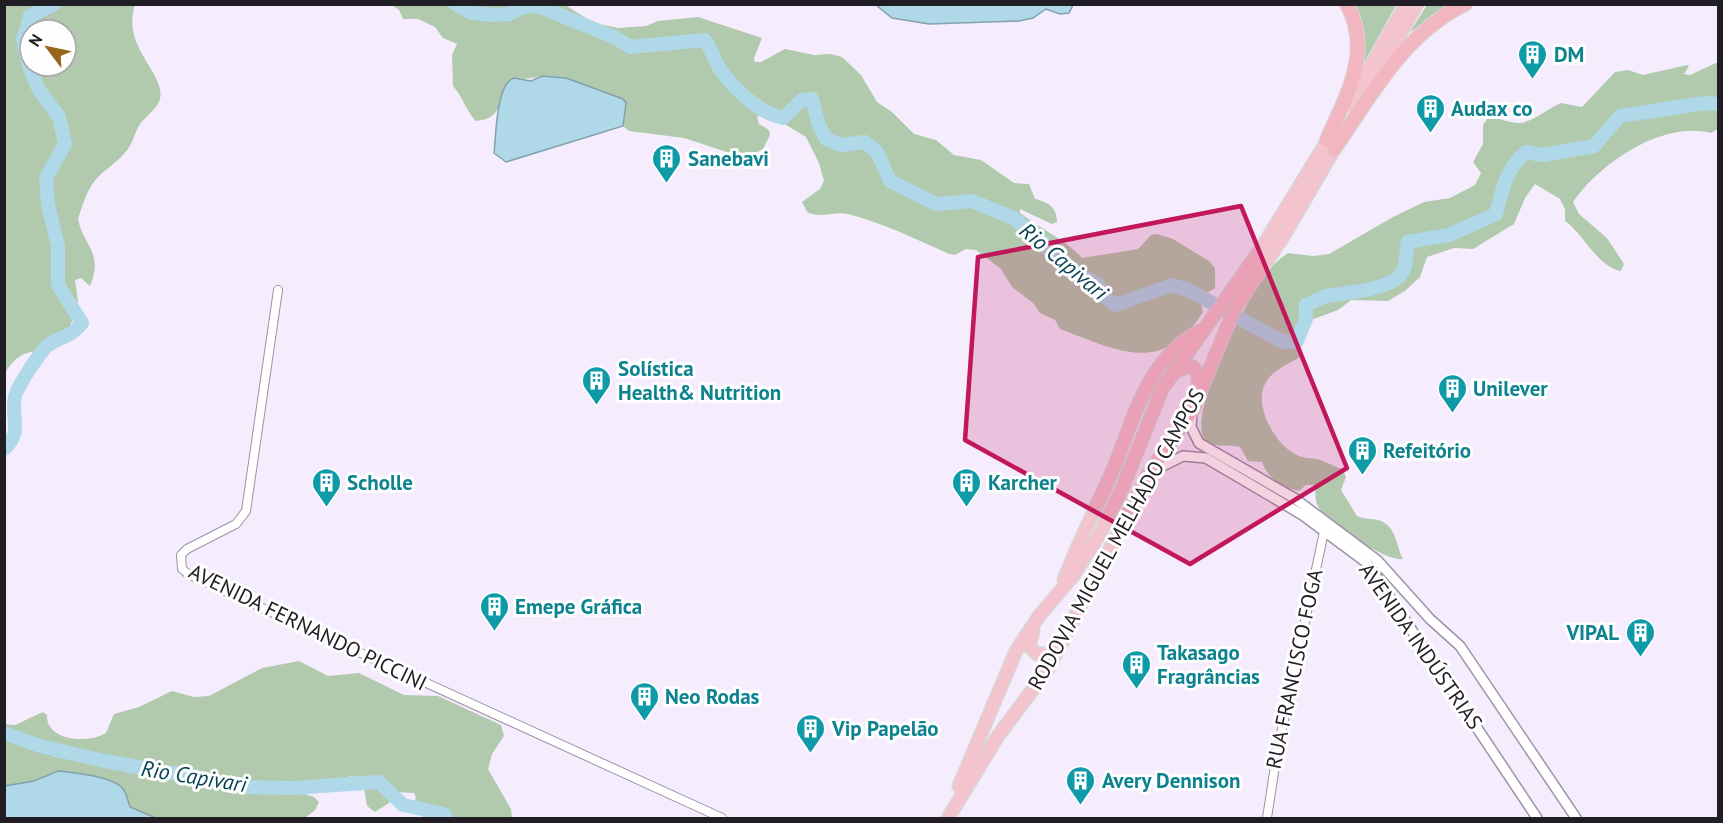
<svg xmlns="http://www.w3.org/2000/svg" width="1723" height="823" viewBox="0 0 1723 823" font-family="'PT Sans',sans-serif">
<rect width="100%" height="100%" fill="#f5edfe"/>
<!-- green -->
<g fill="#b1caad" fill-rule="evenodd">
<path d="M5,4L135,5C121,48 166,73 160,99C157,109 146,116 140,124C135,132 133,142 128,149C121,159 110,166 101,174C88,186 83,203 78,219C83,245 104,253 90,286L81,278L75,280L78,301L67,337L61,346C34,355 22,345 5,373ZM30,30H66V66H30Z"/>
<path d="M392,5H565L594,23L618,28L646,26L658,21L698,17L762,38L754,58L755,62H761L785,49L814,55L831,54L842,57L861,75L877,102L892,112L914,134L936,140L954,155L981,160L1014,183L1029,184L1035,199C1048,202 1057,207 1057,222L1052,224L1020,209V213C1037,226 1071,244 1082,258L1138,249L1151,235L1157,234L1173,239L1209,261L1215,268V288L1207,293L1192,290L1200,299L1203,312C1162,376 1119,351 1060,329L1055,320L1040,313L1033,303L1012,287L1001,269L976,250L966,249L955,255L949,254C916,239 883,223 848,214C834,211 821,219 807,212L802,202L820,189L824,181L819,163L806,137L778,120L757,116L759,124L769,130L770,135L763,149L745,158L684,138L629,131L623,126L626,103C610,93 561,74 542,76C531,78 526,80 514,78C494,95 508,118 476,121C466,111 463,97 453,86L452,55L457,44L443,38L435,27L418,19H403L399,10Z"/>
<path d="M1351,5H1396L1364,63H1362Z"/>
<path d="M1427,5H1452L1410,32Z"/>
<path d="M1718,62V129L1711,133C1662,120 1599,164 1573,202L1579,214L1607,238L1624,264L1621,271C1597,267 1584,234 1565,221V209L1560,199L1535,184L1525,198L1514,224L1473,249L1454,248L1427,257L1420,277L1405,291L1388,301L1351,300L1338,310L1311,320L1300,338V357C1290,363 1276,369 1269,378C1249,401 1275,446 1299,456C1304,458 1311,458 1317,459C1326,462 1335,466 1343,470L1346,477L1341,490L1357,516C1365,520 1374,518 1381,521C1397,528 1396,546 1403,559C1386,562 1329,523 1319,508C1314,500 1316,492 1315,485H1306L1299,491C1281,486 1269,480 1262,462L1248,461L1240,447C1229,444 1213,449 1205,440C1186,416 1246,303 1262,279C1269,268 1278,260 1288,253L1313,256L1329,254L1393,217L1424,202L1450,198L1475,185L1481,173L1473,162L1483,144V125L1487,119C1500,116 1508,124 1521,123C1536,120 1547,109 1561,103L1582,107L1615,72L1628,70L1643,75L1687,65L1689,66L1684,74L1690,75Z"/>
<path d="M299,661L328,676L359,673L404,695L438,696L501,725L504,736L492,754L488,769L511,809L512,818H426L410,809L416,798L414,793L394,792L389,803L375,812L367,806L363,782L352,776L322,786L290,789L314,797L319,802L315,810L305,818H5L4,724L15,725L43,712L47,715C46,741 89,744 106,733L114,714L139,707L172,691L194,697L209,696L262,668ZM75,755C126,766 179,768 228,788H201L194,782L51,756Z"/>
</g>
<!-- water -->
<g fill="#afd9e9" stroke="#84a1ae" stroke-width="1.5">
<path d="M876,5H1073L1069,13L1060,14L1046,9L1033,18L1019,21L929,24L892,18Z"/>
<path d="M542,76L566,78L623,99L626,103L623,126L506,162L494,153C496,136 496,84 514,78L531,81Z"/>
<path d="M58,771C73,773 114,776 123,789C127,794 128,801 130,807L156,818H5V786L34,781Z"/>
</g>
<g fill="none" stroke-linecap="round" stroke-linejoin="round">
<!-- river -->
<g stroke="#afd9e9" stroke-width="14">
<path d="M455,4L472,13L495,15L509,14L523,7L538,6L616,38L630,47L705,40C712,50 714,60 720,69C734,89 759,113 783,118L802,100L812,99L818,123L826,139L841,145L865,142L877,152L890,181L936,204L972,201L1013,218L1042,241L1054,257L1098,285L1105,297L1115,305L1172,285L1190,291L1283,342L1297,341L1306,319V305C1313,302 1320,298 1327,296C1345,292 1396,291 1404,269C1407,261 1406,250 1408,242L1449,235L1496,214C1502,191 1506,168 1526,152L1542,155L1594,146L1620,116L1705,103L1718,104"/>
<path d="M4,449C24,431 10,417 15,397C16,388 41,351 47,346C61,335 68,340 82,323L58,285V246L48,205L46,178L65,144L59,117L39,90L29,66L23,39L30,16L54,4"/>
<path d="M4,733L40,746L100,760L247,787L293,788L379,782L403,805L444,814L446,818"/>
</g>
<defs>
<g id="minor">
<path d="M278,290L246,511L236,524L187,549L181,555L182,569L188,574L722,818"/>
<path d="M1267,818L1277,753L1325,527"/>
</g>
<g id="tertiary">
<path d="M1192,413L1191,427L1199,443L1294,498L1377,560L1430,619L1460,646L1576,818"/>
<path d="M1151,472L1183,456L1206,458L1301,514L1367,563L1537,818"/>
</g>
<g id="trunk">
<path d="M1370,87L1417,4"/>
<path d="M1348,105L1406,4"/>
<path d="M1173,373L1188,366L1193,367L1199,375L1197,388"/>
<path d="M1064,580C1078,543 1096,508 1112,472C1135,418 1144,363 1199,331"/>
<path d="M1033,631L1029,646L1037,654H1047L1059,645"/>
<path d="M959,786L1016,651L1039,616L1073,576L1101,532L1124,484L1162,389L1261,249L1332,133"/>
<path d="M948,818L998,736L1048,669L1149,473L1193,410L1235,308L1283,237L1339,141"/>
</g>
<g id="motorway">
<path d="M1327,140C1346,96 1373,52 1347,4"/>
<path d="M1334,149C1371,96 1404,33 1465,4"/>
</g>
</defs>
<!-- minor casing -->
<use href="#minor" stroke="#9c93a6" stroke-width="10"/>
<!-- tertiary casing -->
<use href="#tertiary" stroke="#9c93a6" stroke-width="12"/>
<!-- trunk casing -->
<use href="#trunk" stroke="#d7d6d8" stroke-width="15"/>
<!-- motorway casing -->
<use href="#motorway" stroke="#d7d6d8" stroke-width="16"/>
<!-- minor -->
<use href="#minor" stroke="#fff" stroke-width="8"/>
<!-- tertiary -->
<use href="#tertiary" stroke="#fff" stroke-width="9"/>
<!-- trunk -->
<use href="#trunk" stroke="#f4c4ce" stroke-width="12"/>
<!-- motorway -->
<use href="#motorway" stroke="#f2b6c1" stroke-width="14"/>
</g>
<!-- marked area -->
<path fill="#c2185b" fill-opacity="0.2" stroke="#c2185b" stroke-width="4.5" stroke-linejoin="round" d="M1241,206L1347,468L1190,564L965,440L978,257Z"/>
<!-- icons -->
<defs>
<symbol id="building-pin" viewBox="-11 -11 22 30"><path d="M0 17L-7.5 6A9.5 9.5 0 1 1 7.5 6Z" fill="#0f9aa8" stroke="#fefefe"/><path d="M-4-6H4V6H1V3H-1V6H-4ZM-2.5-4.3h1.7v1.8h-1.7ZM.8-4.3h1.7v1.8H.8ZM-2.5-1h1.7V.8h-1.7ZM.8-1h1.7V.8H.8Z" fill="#fff"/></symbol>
</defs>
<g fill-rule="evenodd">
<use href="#building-pin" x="1516" y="38" width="33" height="45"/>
<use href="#building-pin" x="1414" y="92" width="33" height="45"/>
<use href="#building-pin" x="650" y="142" width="33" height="45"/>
<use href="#building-pin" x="580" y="364" width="33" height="45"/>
<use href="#building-pin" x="1436" y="372" width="33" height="45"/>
<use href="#building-pin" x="1346" y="434" width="33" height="45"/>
<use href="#building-pin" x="310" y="466" width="33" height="45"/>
<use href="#building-pin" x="950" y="466" width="33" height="45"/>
<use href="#building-pin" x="478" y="590" width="33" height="45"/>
<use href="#building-pin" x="1624" y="616" width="33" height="45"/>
<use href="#building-pin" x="1120" y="648" width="33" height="45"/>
<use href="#building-pin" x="628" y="680" width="33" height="45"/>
<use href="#building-pin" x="794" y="712" width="33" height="45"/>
<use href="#building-pin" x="1064" y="764" width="33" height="45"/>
</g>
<g text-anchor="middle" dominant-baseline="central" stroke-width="6" stroke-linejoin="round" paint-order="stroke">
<!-- culture labels -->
<g font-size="21" font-weight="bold" fill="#0d838f" stroke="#fefefe" text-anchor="start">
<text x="1554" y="54">DM</text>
<text x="1451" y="108">Audax co</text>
<text x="688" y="158">Sanebavi</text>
<text x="618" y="368">Solística<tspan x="618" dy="24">Health&amp; Nutrition</tspan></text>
<text x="1473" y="388">Unilever</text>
<text x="1383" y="450">Refeitório</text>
<text x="347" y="482">Scholle</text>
<text x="988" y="482">Karcher</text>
<text x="515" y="606">Emepe Gráfica</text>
<text x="1619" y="632" text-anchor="end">VIPAL</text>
<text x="1157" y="652">Takasago<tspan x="1157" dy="24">Fragrâncias</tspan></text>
<text x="665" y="696">Neo Rodas</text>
<text x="832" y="728">Vip Papelão</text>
<text x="1102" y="780">Avery Dennison</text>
</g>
<!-- street labels -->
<g font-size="21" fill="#201d24" stroke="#fefefe">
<text transform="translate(1116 539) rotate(-61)">RODOVIA MIGUEL MELHADO CAMPOS</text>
<text transform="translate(308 627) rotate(26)">AVENIDA FERNANDO PICCINI</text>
<text transform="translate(1421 646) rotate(55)">AVENIDA INDÚSTRIAS</text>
<text transform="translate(1294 669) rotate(-78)">RUA FRANCISCO FOGA</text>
</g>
<!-- water labels -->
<g font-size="22" font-style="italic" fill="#084455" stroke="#fefefe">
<text transform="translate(1064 261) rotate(40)">Rio Capivari</text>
<text transform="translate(194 776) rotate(9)">Rio Capivari</text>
</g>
</g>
<!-- border -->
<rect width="1723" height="823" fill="none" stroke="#201d24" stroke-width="12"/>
<!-- north arrow -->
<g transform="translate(48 48) rotate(302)"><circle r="28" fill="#fefefe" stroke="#a5a4a7" stroke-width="1.5"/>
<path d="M0-4.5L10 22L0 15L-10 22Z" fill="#98651a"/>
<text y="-9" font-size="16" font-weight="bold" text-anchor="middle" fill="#201d24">N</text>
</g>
</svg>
